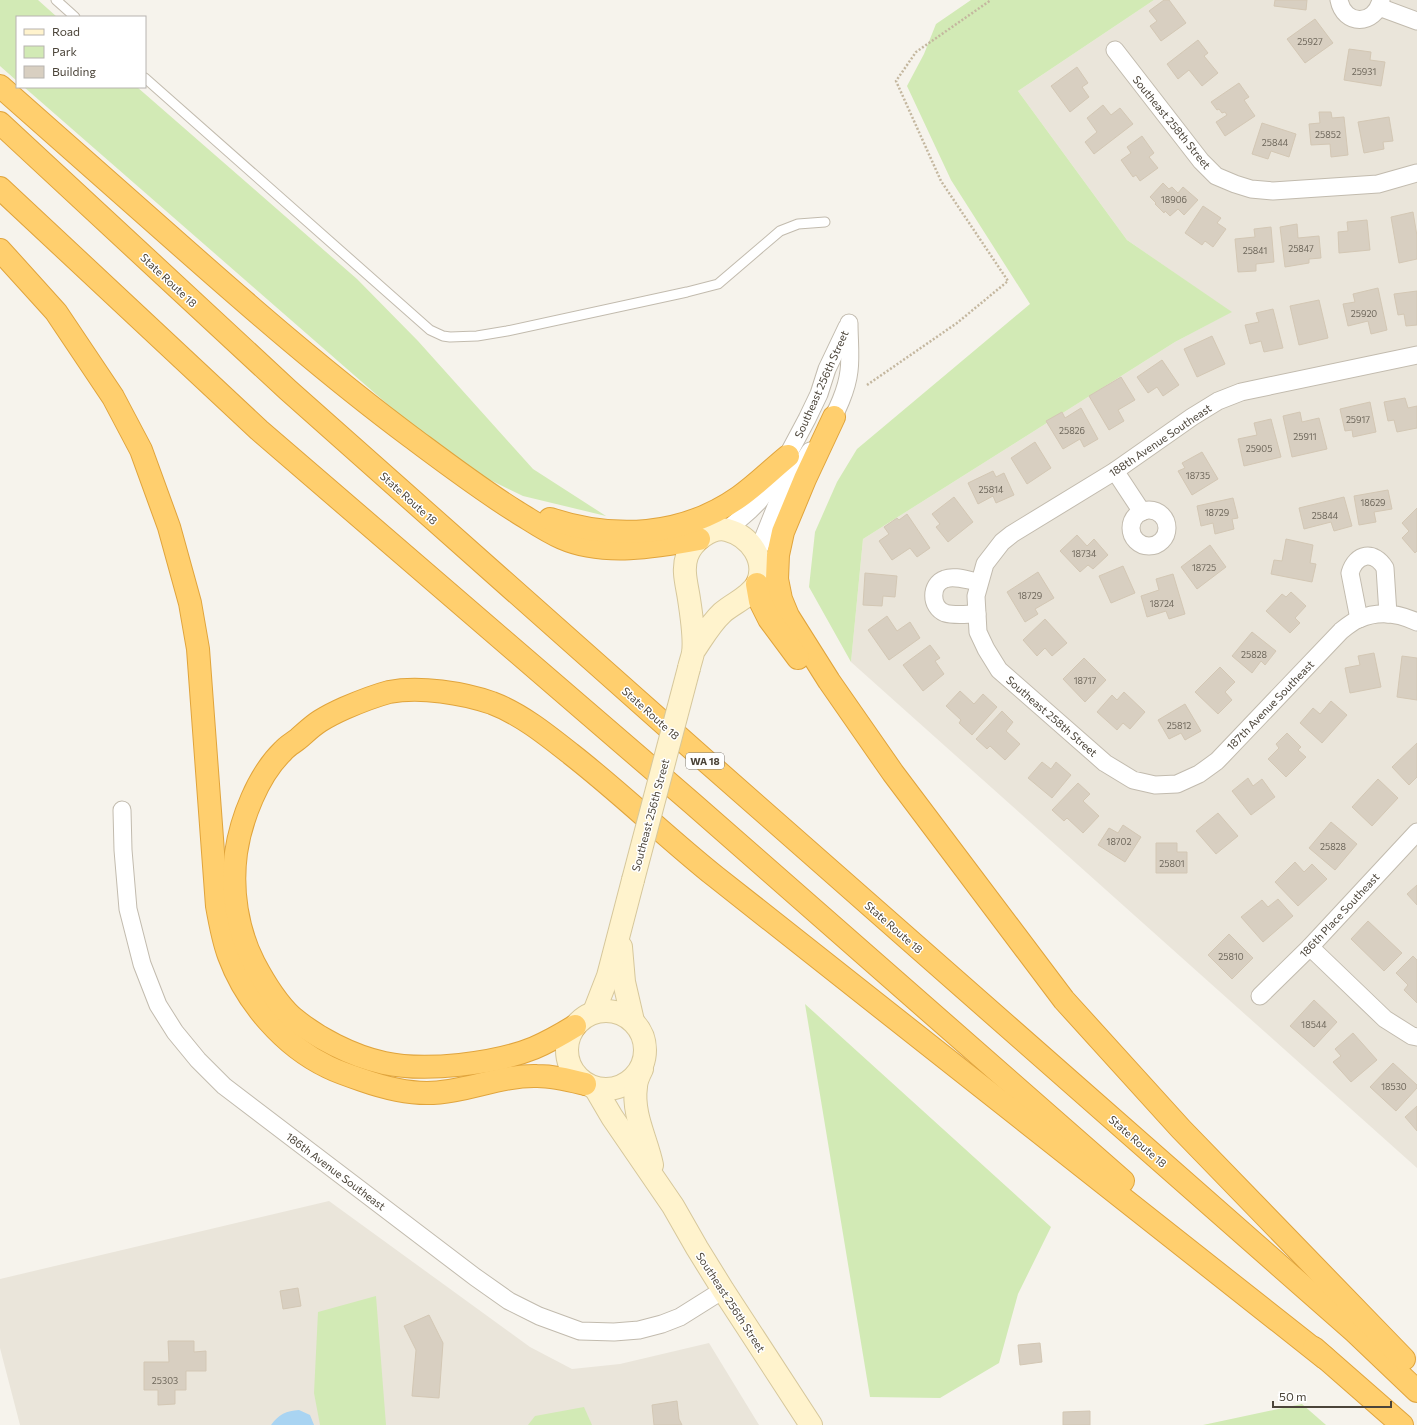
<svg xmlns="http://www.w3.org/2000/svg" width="1417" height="1425" viewBox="0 0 1417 1425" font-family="Commissioner,sans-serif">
<rect width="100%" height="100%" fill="#f6f3ec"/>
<!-- residential -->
<g fill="#eae5da">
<path d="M1154,0H1417V1168L851,662L863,539L1175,342L1231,312L1127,240L1018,91Z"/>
<path d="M329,1201L530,1347L572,1369L620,1364L709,1343L759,1425H20L0,1348V1279Z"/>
</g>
<!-- green -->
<g fill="#d2eab5">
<path d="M0,0H38L57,17H17V81L0,66Z"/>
<path d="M971,0H1154L1018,91L1127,240L1232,312L1175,342L863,539L851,662L809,587L815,532L837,482L857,449L1030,304L951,180L907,86L924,54L936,24Z"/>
<path d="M24,87H137L357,279L418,341L533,469L606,516L523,496L474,472L409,423Z"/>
<path d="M805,1004L1051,1227L1018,1294L999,1363L940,1398L870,1397Z"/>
<path d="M376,1296L386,1425H320L314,1393L318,1312Z"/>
<path d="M1302,1404L1326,1425H1203Z"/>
<path d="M584,1407L592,1425H528L535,1416Z"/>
</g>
<!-- water -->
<path fill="#a9d4f2" d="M299,1410L310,1415L314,1425H271C279,1414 286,1411 299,1410Z"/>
<!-- building -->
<g fill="#d8cfc1" stroke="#d3c7b4">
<path d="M1164,0H1169L1186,23L1161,41L1150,26L1157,21L1149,11Z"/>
<path d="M1275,0H1307L1306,10L1274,6Z"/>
<path d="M1315,19L1333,43L1305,63L1287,39Z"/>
<path d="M1198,40L1208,53L1204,56L1218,73L1202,86L1189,70L1178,79L1167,64Z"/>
<path d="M1349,49L1371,52L1370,60L1385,62L1381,86L1344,80Z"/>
<path d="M1077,67L1088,83L1082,87L1089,97L1070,112L1051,86Z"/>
<path d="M1239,83L1249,97L1244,100L1255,116L1225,136L1216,122L1227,115L1225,112L1222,113L1219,109L1217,110L1211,102Z"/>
<path d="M1103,105L1111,115L1120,108L1133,124L1094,154L1085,142L1097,132L1087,118Z"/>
<path d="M1319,112H1331L1332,118L1344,117L1348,155L1331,157L1330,144L1311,145L1309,124L1320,123Z"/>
<path d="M1389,117L1393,141L1383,142L1384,149L1364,153L1358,122Z"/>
<path d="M1262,123L1296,134L1289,157L1271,151L1268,159L1252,154Z"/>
<path d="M1142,136L1154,153L1149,157L1158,168L1140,181L1136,175L1133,177L1121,160L1131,153L1127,147Z"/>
<path d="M1163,183L1169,189L1172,187L1178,193L1183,187L1198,200L1184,215L1178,209L1170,216L1165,211L1164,213L1155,204L1156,203L1150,197Z"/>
<path d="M1203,206L1221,218L1217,223L1226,229L1213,247L1205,241L1202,245L1185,233Z"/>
<path d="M1413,212L1417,236V259L1399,263L1391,217Z"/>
<path d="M1367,220L1370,250L1339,253L1338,232L1348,231L1347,222Z"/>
<path d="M1297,224L1298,238L1319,236L1321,258L1309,259V263L1285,267L1280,227Z"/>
<path d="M1271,227L1274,262L1256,264V271L1238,272L1235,239L1255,237L1254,229Z"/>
<path d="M1378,288L1387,330L1371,334L1368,321L1348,326L1343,304L1355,302L1353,294Z"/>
<path d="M1417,291V325L1406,326L1404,314L1398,315L1394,294Z"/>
<path d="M1319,300L1328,338L1299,345L1290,306Z"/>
<path d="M1273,309L1283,348L1264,352L1261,341L1250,344L1245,325L1259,322L1256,313Z"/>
<path d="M1212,336L1225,364L1197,377L1184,349Z"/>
<path d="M1162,360L1179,385L1163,396L1157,387L1148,393L1137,377Z"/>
<path d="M1121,377L1135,400L1118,410L1124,421L1109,430L1089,396Z"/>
<path d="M1405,398L1408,408L1417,406V428L1397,432L1394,420L1388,421L1384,402Z"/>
<path d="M1370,402L1376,432L1353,437L1352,430L1345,431L1340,409Z"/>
<path d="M1081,408L1098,439L1084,447L1080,439L1063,449L1046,421L1062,412L1065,418Z"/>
<path d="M1300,412L1302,422L1319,418L1327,449L1292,457L1283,416Z"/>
<path d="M1271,419L1281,457L1244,466L1238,439L1257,435L1254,423Z"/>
<path d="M1035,442L1051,468L1027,484L1011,458Z"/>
<path d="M1202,452L1218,479L1192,495L1178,471L1185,468L1182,463Z"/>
<path d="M993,471L996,477L1004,473L1014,495L996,503L993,496L978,504L968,483Z"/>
<path d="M1388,490L1392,509L1374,512L1376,522L1359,525L1354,496Z"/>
<path d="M954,497L973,522L948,542L936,527L940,524L932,514Z"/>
<path d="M1344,497L1352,526L1334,531L1331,522L1304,529L1299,508Z"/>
<path d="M1233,498L1238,518L1232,519L1234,529L1215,534L1213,523L1201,526L1197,506Z"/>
<path d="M1417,508V551L1415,553L1402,538L1409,531L1402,523Z"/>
<path d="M907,514L930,548L917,557L910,548L892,560L879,541L889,534L884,527L897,518L899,520Z"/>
<path d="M1077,535L1087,546L1094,539L1108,555L1093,569L1088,565L1080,572L1060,551Z"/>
<path d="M1286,539L1313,545L1310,563L1316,564L1312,582L1271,574L1274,560L1282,561Z"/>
<path d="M1210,545L1226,567L1197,589L1181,567Z"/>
<path d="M1123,566L1135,593L1111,603L1099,576Z"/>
<path d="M1038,572L1054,598L1035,609L1038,614L1025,622L1007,592Z"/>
<path d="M865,573L897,576L895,597L883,596L882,606L863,605Z"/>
<path d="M1173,574L1185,614L1169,619L1166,611L1147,617L1141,596L1159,590L1156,579Z"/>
<path d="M1291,592L1306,606L1295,618L1300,623L1290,633L1266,611L1282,594L1286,597Z"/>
<path d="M887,616L897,631L910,622L920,638L889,660L868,630Z"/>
<path d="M1045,619L1067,643L1052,656L1045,648L1037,656L1023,640Z"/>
<path d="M1252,632L1276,651L1265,665L1261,661L1252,673L1232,656Z"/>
<path d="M930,645L940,658L935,661L944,674L923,691L903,665Z"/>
<path d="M1374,653L1381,687L1350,693L1345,668L1360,665L1358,656Z"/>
<path d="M1402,656L1417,658V700L1397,697Z"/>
<path d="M1084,658L1106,680L1085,702L1063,679Z"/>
<path d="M1220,667L1235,682L1225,692L1232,700L1218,714L1195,692Z"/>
<path d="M960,691L974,704L983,694L997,707L972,735L959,723L961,720L946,706Z"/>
<path d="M1124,692L1145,712L1130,729L1123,723L1117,730L1097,712L1112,695L1117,700Z"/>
<path d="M1331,701L1347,715L1322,743L1300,723L1313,708L1320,714Z"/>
<path d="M1185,704L1201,731L1185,740L1181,733L1169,739L1158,720Z"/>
<path d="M1002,711L1013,722L1006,731L1020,744L1005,760L990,746L987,749L976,739Z"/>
<path d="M1287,733L1301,747L1298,750L1306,757L1286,777L1268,759L1279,748L1276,744Z"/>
<path d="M1417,743V777L1409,785L1392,767Z"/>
<path d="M1042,762L1051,769L1056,762L1071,775L1052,798L1028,778Z"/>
<path d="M1248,778L1253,786L1262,779L1275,797L1251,815L1232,791Z"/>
<path d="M1378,779L1398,798L1372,826L1352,807Z"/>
<path d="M1078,783L1090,794L1083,801L1099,816L1083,833L1067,818L1064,821L1052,810Z"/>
<path d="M1218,813L1238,836L1216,854L1196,831Z"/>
<path d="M1331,822L1357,844L1335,870L1309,848Z"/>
<path d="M1123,825L1141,837L1125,862L1098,845L1109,828L1118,833Z"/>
<path d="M1156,843H1177V852H1187V873H1156Z"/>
<path d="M1295,862L1304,872L1312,864L1327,879L1298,906L1275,882Z"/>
<path d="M1417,885V905L1407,894Z"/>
<path d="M1278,899L1293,916L1263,942L1241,917L1262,900L1268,907Z"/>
<path d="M1368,921L1402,953L1384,971L1351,939Z"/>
<path d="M1229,934L1253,958L1232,979L1208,955Z"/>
<path d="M1413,956L1417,960V1003L1404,990L1408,985L1396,973Z"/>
<path d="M1314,1000L1337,1022L1314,1047L1290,1026Z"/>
<path d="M1353,1033L1377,1060L1351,1082L1333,1062L1341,1056L1335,1049Z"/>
<path d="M1393,1063L1417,1085V1088L1396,1111L1370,1087Z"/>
<path d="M1417,1106V1131L1405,1117Z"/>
<path d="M298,1288L301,1306L283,1309L280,1291Z"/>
<path d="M429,1315L443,1343L439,1398L412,1396L416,1350L404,1326Z"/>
<path d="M168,1341H194V1352L206,1351V1371H186V1390H175V1404L158,1405V1390H144V1362H169Z"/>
<path d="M1040,1343L1042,1362L1020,1365L1018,1345Z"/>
<path d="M677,1401L679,1419L682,1425H654L652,1405Z"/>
<path d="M1090,1411V1425H1063V1412Z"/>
</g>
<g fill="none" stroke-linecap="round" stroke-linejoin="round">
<defs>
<g id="lane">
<path d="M56,0L75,17"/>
<path d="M145,78L430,330L443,336L450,337L477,336L507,331L687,292L718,284L780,231L798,224L825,222"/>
</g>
<g id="street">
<path d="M1339,0C1344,26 1375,26 1381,0"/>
<path d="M1379,7L1417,21"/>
<path d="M1115,50L1201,161L1216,176L1235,184L1251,189L1273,191L1378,184L1417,173"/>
<path d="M1417,355L1241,392L1218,401L1192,417L1115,471L1012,534L1002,542L985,564L976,596L978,632L986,649L999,670L1105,763L1133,780L1155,785L1177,784L1199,774L1217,761L1341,631C1346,627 1353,621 1359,619C1379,610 1398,613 1417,622"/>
<path d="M827,427C837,412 847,389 849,371C851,356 849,339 849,323"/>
<path d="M1115,471L1142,512"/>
<circle cx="1149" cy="528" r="18"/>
<path d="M727,530L750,510L759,501L775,479L807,419L819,394L827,369L847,327"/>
<path d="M757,554L779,499L810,451"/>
<path d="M977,614C967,614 954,616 945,613C930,607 930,584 945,579C955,575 969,581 979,582"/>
<path d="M1359,619L1350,573C1356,553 1374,550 1385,568L1388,614"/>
<path d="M122,810L123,850L128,909L142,964L158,1005L175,1032L198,1060L224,1086L475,1277L509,1301L539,1316L580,1331L614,1332L639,1330L662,1324L680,1317L723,1290"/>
<path d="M1310,947L1385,1019L1412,1036L1417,1037"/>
<path d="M1260,996L1310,947L1417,832"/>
</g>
<g id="secondary">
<path d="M689,668C690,663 692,658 693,653C695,640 691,612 689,599C687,585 682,570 687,556C692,542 711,526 727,530C750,536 768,561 757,584C749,598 733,603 722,613C710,624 702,639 693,652"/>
<path d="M621,947L624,982L633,1021"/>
<circle cx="606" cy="1050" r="39"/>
<path d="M594,1012L608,976L633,880"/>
<path d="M642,1069C639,1075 636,1081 636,1087C632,1114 647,1140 652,1165"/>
<path d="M595,1088L612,1117L673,1206L697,1248L723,1290L811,1425"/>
</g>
<g id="highway">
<path d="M0,86C57,137 115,187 172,238C250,307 328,375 411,437C446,463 480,489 517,512C532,521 546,531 562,538C603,556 656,547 699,539"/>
<path d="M0,123L288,390L707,762L1355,1332L1417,1391"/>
<path d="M0,188L259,430L692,803L1123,1181"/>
<path d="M0,250L56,312L113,397L141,450L169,527L190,603L198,649L217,906C220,923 223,940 229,956C246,1002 284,1046 328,1067C338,1072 350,1076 362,1080C382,1087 404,1093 427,1093C464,1093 500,1075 537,1076C554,1076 569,1080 585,1084"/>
<path d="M834,417L805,479L783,532L778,555L777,579L781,599L788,616L829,681L893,773L1064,1000L1181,1129L1404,1359"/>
<path d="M550,519C614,540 682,537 739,497C756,485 772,469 788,456"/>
<path d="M757,584L760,601L769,619L798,658"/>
<path d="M575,1026C562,1034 548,1042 534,1048C495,1064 425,1072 384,1063C352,1056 317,1038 292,1017C276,1002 264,982 254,963C237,930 231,890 236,853C241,819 258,775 283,751C287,746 293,743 298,739C305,733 312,726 320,721C328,716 336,712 345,708C359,702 374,696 389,692C420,686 463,693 492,703C521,714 547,735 571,754C621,793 666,837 716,877C918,1038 1122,1197 1325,1358"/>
<path d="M1314,1348L1402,1425"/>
</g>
</defs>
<!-- lane casing -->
<use href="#lane" stroke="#c2bbae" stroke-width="11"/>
<!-- street casing -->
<use href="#street" stroke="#c2bbae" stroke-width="19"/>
<!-- secondary casing -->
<use href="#secondary" stroke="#d6c79b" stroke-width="24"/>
<!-- highway casing -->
<use href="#highway" stroke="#e0a43c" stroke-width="24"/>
<!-- path -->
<path stroke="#c4b79f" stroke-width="2.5" stroke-dasharray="2 2" stroke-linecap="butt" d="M867,385L957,323L1008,281L941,181L896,81L916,52L991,0"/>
<!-- lane -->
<use href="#lane" stroke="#fff" stroke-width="9"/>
<!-- street -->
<use href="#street" stroke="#fff" stroke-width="17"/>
<!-- secondary -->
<use href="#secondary" stroke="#fff3cd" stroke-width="22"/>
<!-- highway -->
<use href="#highway" stroke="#ffcf6e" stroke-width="22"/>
<defs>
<path id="secondary-bridge" d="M633,880L689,668"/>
</defs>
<!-- secondary-bridge casing -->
<use href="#secondary-bridge" stroke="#d6c79b" stroke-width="24" stroke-linecap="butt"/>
<!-- secondary-bridge -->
<use href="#secondary-bridge" stroke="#fff3cd" stroke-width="22"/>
</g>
<g text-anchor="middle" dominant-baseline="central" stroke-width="3" stroke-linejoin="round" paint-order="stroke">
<!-- number labels -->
<g font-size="9" fill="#6e675b">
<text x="1310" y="41">25927</text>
<text x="1364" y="71">25931</text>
<text x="1328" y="134">25852</text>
<text x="1275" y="142">25844</text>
<text x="1174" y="199">18906</text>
<text x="1301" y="248">25847</text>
<text x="1255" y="250">25841</text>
<text x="1364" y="313">25920</text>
<text x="1358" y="419">25917</text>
<text x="1072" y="430">25826</text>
<text x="1305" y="436">25911</text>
<text x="1259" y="448">25905</text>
<text x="1198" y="475">18735</text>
<text x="991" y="489">25814</text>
<text x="1373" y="502">18629</text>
<text x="1217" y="512">18729</text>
<text x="1325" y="515">25844</text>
<text x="1084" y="553">18734</text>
<text x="1204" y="567">18725</text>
<text x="1030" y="595">18729</text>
<text x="1162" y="603">18724</text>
<text x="1254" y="654">25828</text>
<text x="1085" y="680">18717</text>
<text x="1179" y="725">25812</text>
<text x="1119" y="841">18702</text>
<text x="1333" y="846">25828</text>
<text x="1172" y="863">25801</text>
<text x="1231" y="956">25810</text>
<text x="1314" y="1024">18544</text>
<text x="1394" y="1086">18530</text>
<text x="165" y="1380">25303</text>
</g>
<!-- shield labels -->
<rect fill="#fff" stroke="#817c74" stroke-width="1" x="686" y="753" width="38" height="16" rx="3"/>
<g font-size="10" font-weight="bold" fill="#4b4439">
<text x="705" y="761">WA 18</text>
</g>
<!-- street labels -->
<g font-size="11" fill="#4b4439" stroke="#fff">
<text transform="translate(1172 122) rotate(51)">Southeast 258th Street</text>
<text transform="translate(169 280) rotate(43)">State Route 18</text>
<text transform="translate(821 384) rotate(-66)">Southeast 256th Street</text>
<text transform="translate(1160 440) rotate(-34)">188th Avenue Southeast</text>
<text transform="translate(409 498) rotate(42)">State Route 18</text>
<text transform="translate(1270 705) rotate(-46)">187th Avenue Southeast</text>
<text transform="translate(651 713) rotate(42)">State Route 18</text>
<text transform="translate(1052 716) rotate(41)">Southeast 258th Street</text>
<text transform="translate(650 815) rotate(-75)">Southeast 256th Street</text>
<text transform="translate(1339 915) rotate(-47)">186th Place Southeast</text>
<text transform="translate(894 927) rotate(41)">State Route 18</text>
<text transform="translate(1138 1141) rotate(41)">State Route 18</text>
<text transform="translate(336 1171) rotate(37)">186th Avenue Southeast</text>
<text transform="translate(731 1302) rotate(57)">Southeast 256th Street</text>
</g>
</g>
<!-- legend -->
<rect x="16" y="16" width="130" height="72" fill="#ffffff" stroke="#b7b4b0"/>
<rect x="24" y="29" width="20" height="6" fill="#fff3cd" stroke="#b7b4b0"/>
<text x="52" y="36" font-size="12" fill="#4b4439">Road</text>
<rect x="24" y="46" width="20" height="12" fill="#d2eab5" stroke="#b7b4b0"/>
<text x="52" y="56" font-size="12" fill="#4b4439">Park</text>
<rect x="24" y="66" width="20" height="12" fill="#d8cfc1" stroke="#b7b4b0"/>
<text x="52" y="76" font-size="12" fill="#4b4439">Building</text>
<!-- scale -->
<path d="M1273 1401v6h118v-6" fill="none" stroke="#4b4439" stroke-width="2"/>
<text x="1279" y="1401" font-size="12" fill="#4b4439" stroke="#ffffff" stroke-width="3" paint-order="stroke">50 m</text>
</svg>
